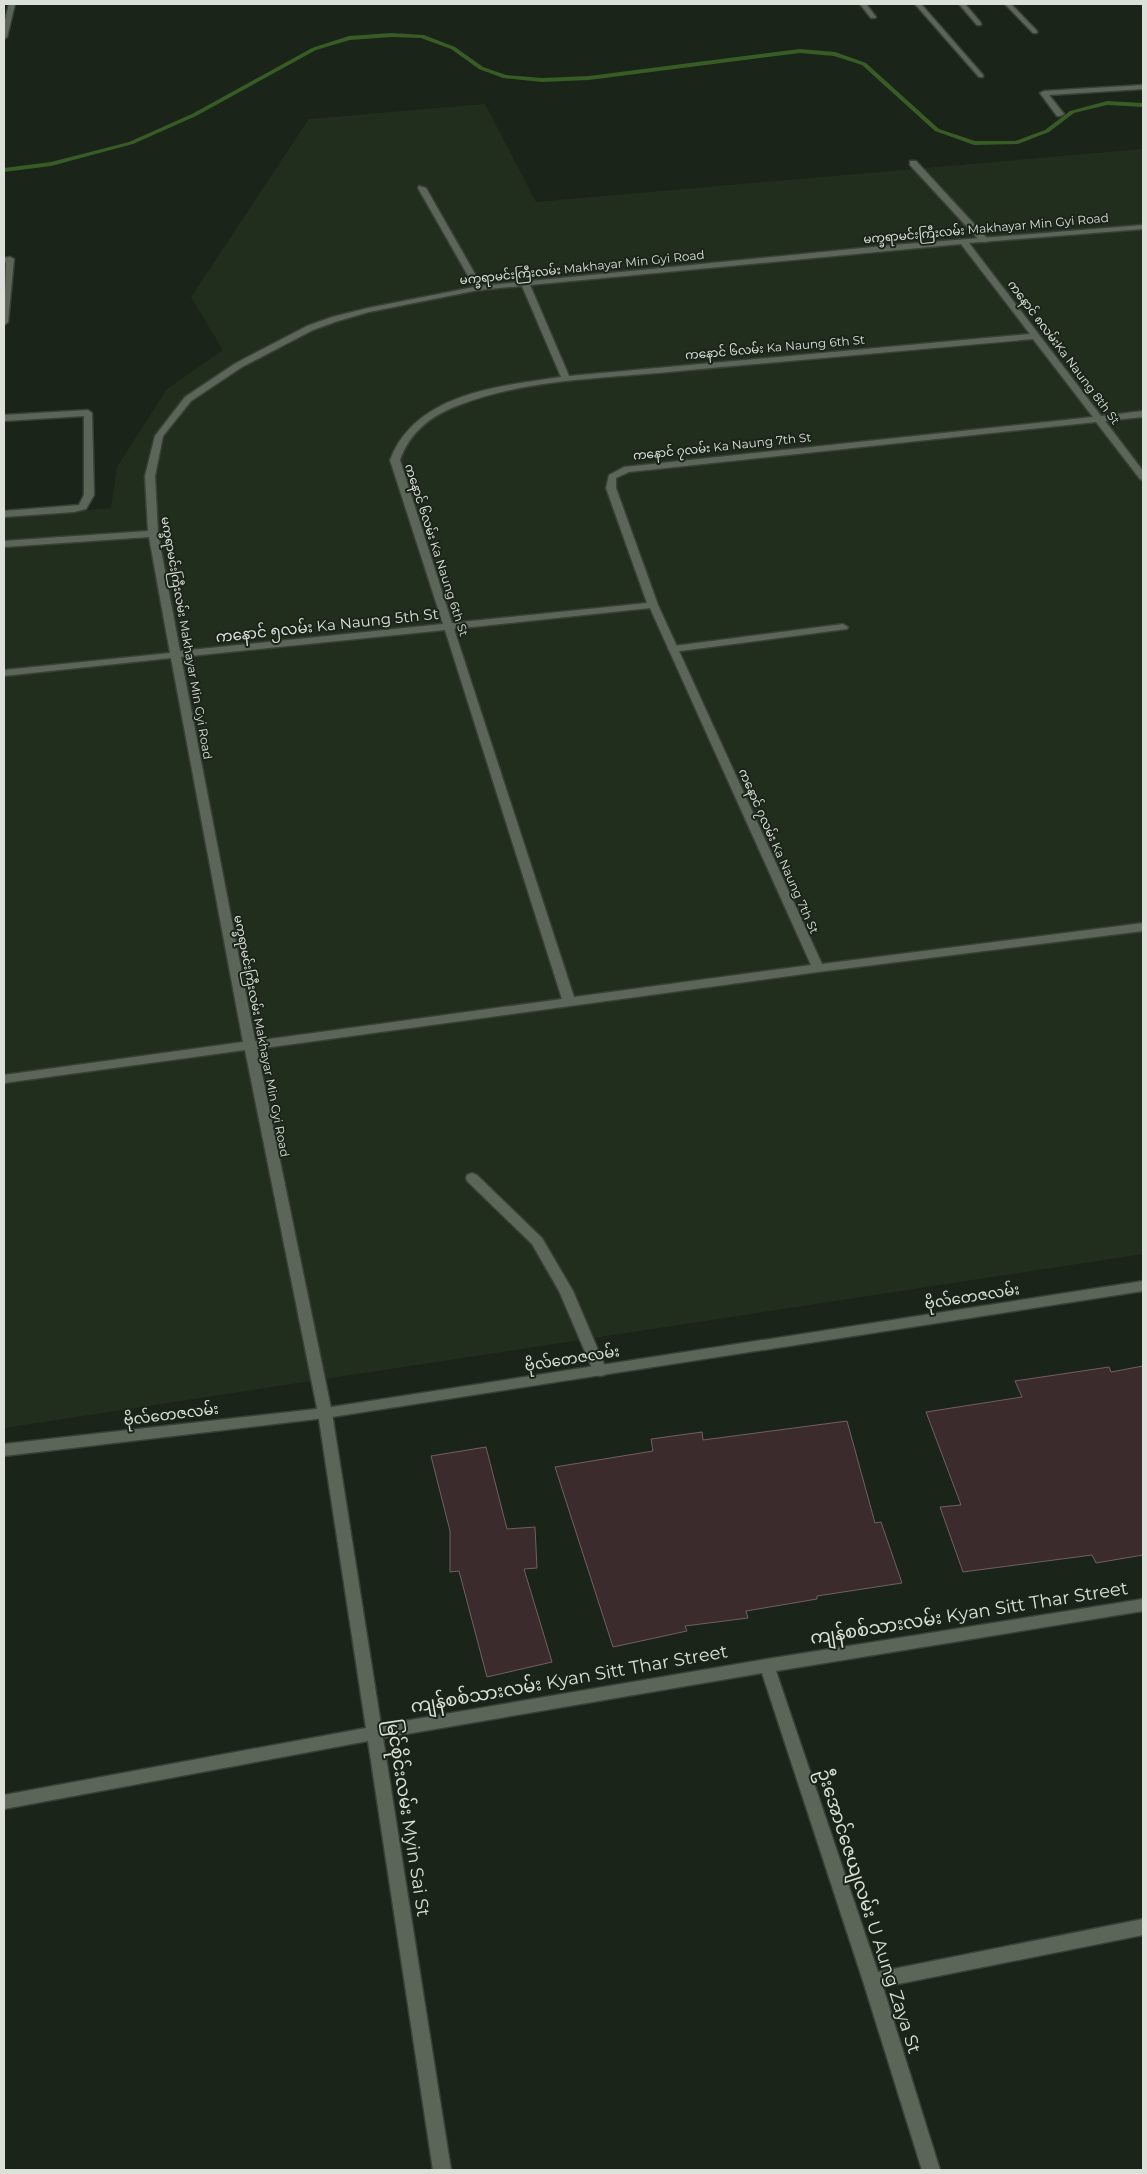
<svg xmlns="http://www.w3.org/2000/svg" width="1147" height="2174" viewBox="0 0 1147 2174" font-family="Montserrat,'Noto Sans Myanmar',sans-serif">
<rect width="100%" height="100%" fill="#1b2418"/>
<!-- built -->
<path fill="#222e1d" d="M485,104L536,202L1143,149V1254L4,1428V517L111,508L117,467L167,389L223,350L191,297L309,119Z"/>
<g fill="none" stroke-linecap="round" stroke-linejoin="round">
<!-- stream -->
<path fill="#385c26" fill-rule="evenodd" d="M391,33L424,35L455,47L483,67L506,75L542,78L589,76L800,49L835,52L866,63L939,129L975,141H1015L1045,130L1070,111L1107,101L1143,103V107L1107,105L1074,113L1049,132L1018,144L974,145L935,131L862,65L834,56L800,53L589,80L542,82L503,78L479,69L451,49L421,38L391,37L350,40L316,50L196,116L133,144L51,166L4,172V168L51,162L129,142L192,114L312,48L349,36Z"/>
</g>
<!-- building -->
<g fill="#3b2b2d" stroke="#725f61">
<path d="M1143,1366V1555L1096,1563L1092,1555L963,1572L940,1507L961,1505L926,1412L1022,1397L1015,1381L1109,1367L1111,1372Z"/>
<path d="M847,1421L875,1523L881,1522L902,1583L817,1596V1599L746,1611L748,1618L685,1626L687,1631L613,1647L555,1467L653,1451L651,1439L702,1432L703,1440Z"/>
<path d="M486,1447L507,1529L535,1527L537,1568L524,1569L552,1662L487,1677L459,1571L450,1572V1531L431,1456Z"/>
</g>
<g fill="none" stroke-linecap="round" stroke-linejoin="round">
<defs>
<g id="lane">
<path d="M860,4H866L876,17L875,18H871Z"/>
<path d="M910,161H916L987,238V242H981L910,165Z"/>
<path d="M419,186L426,188L483,288L482,290L475,288L418,188Z"/>
<path d="M843,624L848,627L847,629L673,652L668,649L673,646Z"/>
<path d="M472,1173L477,1175L542,1238L573,1291L607,1371L605,1375L600,1376L595,1375L559,1291L532,1244L467,1181L466,1178L467,1175Z"/>
</g>
<g id="street">
<path d="M9,4H15L7,37L4,39V24Z"/>
<path d="M915,4H921L983,75V77H979Z"/>
<path d="M959,4H965L981,23V25H977Z"/>
<path d="M1005,4H1011L1037,31V33H1033Z"/>
<path d="M1143,85V89L1049,95L1064,114L1060,116H1057L1040,93L1044,91Z"/>
<path d="M1143,225V229L969,243L1101,416L1143,411V417L1105,421L1143,471V480L1140,479L1096,422L629,472L616,478V488L658,605L822,964L1143,923V931L818,972L257,1049L332,1413L381,1725L767,1659L1143,1599V1611L776,1671L878,1972L1143,1919V1935L883,1987L940,2170H922L863,1981L762,1673L383,1738L451,2170H433L368,1741L4,1809V1795L366,1728L318,1413L245,1050L4,1083V1075L243,1042L171,658L4,676V670L170,653L149,537L4,547V541L148,531L145,476L155,436L185,397L236,363L307,326L332,317L368,308L479,286L893,245ZM961,244L1030,334L569,376L530,285ZM522,286L561,377C500,386 415,393 390,460L443,624L180,651L158,534L155,476L163,436L191,401L242,367L313,330L338,321L369,312L479,290ZM1033,339L1093,417L624,467L609,475L606,488L647,603L452,623L400,460C410,431 433,414 462,404C526,379 610,378 679,371C797,360 915,350 1033,339ZM650,608L811,965L574,997L454,629ZM445,630L562,999L255,1041L181,657Z"/>
<path d="M10,257L14,259L8,322L4,325L6,262H4V258Z"/>
<path d="M88,410L92,413L94,495L86,509L74,512L4,517V511L79,505L84,495V416L4,421V415Z"/>
</g>
<path id="secondary" d="M1143,1281V1291L325,1418L4,1456V1444L325,1408Z"/>
</defs>
<!-- lane casing -->
<use href="#lane" stroke="#394037" stroke-width="3"/>
<!-- street casing -->
<use href="#street" stroke="#394037" stroke-width="3"/>
<!-- secondary casing -->
<use href="#secondary" stroke="#394037" stroke-width="3"/>
<!-- lane -->
<use href="#lane" fill="#5c6658" fill-rule="evenodd"/>
<!-- street -->
<use href="#street" fill="#5c6658" fill-rule="evenodd"/>
<!-- secondary -->
<use href="#secondary" fill="#5c6658" fill-rule="evenodd"/>
</g>
<g text-anchor="middle" dominant-baseline="central" stroke-width="4" stroke-linejoin="round" paint-order="stroke">
<!-- far-street labels -->
<g font-size="12" fill="#dbe0d8" stroke="#1b2418">
<text transform="translate(986 228) rotate(-5)">မက္ခရာမင်းကြီးလမ်း Makhayar Min Gyi Road</text>
<text transform="translate(582 267) rotate(-6)">မက္ခရာမင်းကြီးလမ်း Makhayar Min Gyi Road</text>
<text transform="translate(775 347) rotate(-5)">ကနောင် ၆လမ်း Ka Naung 6th St</text>
<text transform="translate(1064 352) rotate(53)">ကနောင် ၈လမ်းKa Naung 8th St</text>
<text transform="translate(722 446) rotate(-6)">ကနောင် ၇လမ်း Ka Naung 7th St</text>
<text transform="translate(437 550) rotate(72)">ကနောင် ၆လမ်း Ka Naung 6th St</text>
<text transform="translate(187 638) rotate(80)">မက္ခရာမင်းကြီးလမ်း Makhayar Min Gyi Road</text>
<text transform="translate(779 851) rotate(66)">ကနောင် ၇လမ်း Ka Naung 7th St</text>
<text transform="translate(262 1036) rotate(79)">မက္ခရာမင်းကြီးလမ်း Makhayar Min Gyi Road</text>
</g>
<!-- street labels -->
<g font-size="15" fill="#dbe0d8" stroke="#1b2418">
<text transform="translate(327 625) rotate(-6)">ကနောင် ၅လမ်း Ka Naung 5th St</text>
<text transform="translate(972 1296) rotate(-9)">ဗိုလ်တေဇလမ်း</text>
<text transform="translate(572 1358) rotate(-9)">ဗိုလ်တေဇလမ်း</text>
<text transform="translate(171 1414) rotate(-7)">ဗိုလ်တေဇလမ်း</text>
</g>
<!-- near-street labels -->
<g font-size="18" fill="#dbe0d8" stroke="#1b2418">
<text transform="translate(969 1613) rotate(-9)">ကျန်စစ်သားလမ်း Kyan Sitt Thar Street</text>
<text transform="translate(569 1679) rotate(-10)">ကျန်စစ်သားလမ်း Kyan Sitt Thar Street</text>
<text transform="translate(408 1818) rotate(81)">မြင်စိုင်းလမ်း Myin Sai St</text>
<text transform="translate(869 1911) rotate(72)">ဦးအောင်ဇေယျလမ်း U Aung Zaya St</text>
</g>
</g>
<!-- border -->
<rect width="1147" height="2174" fill="none" stroke="#dbe0d8" stroke-width="10"/>
</svg>
